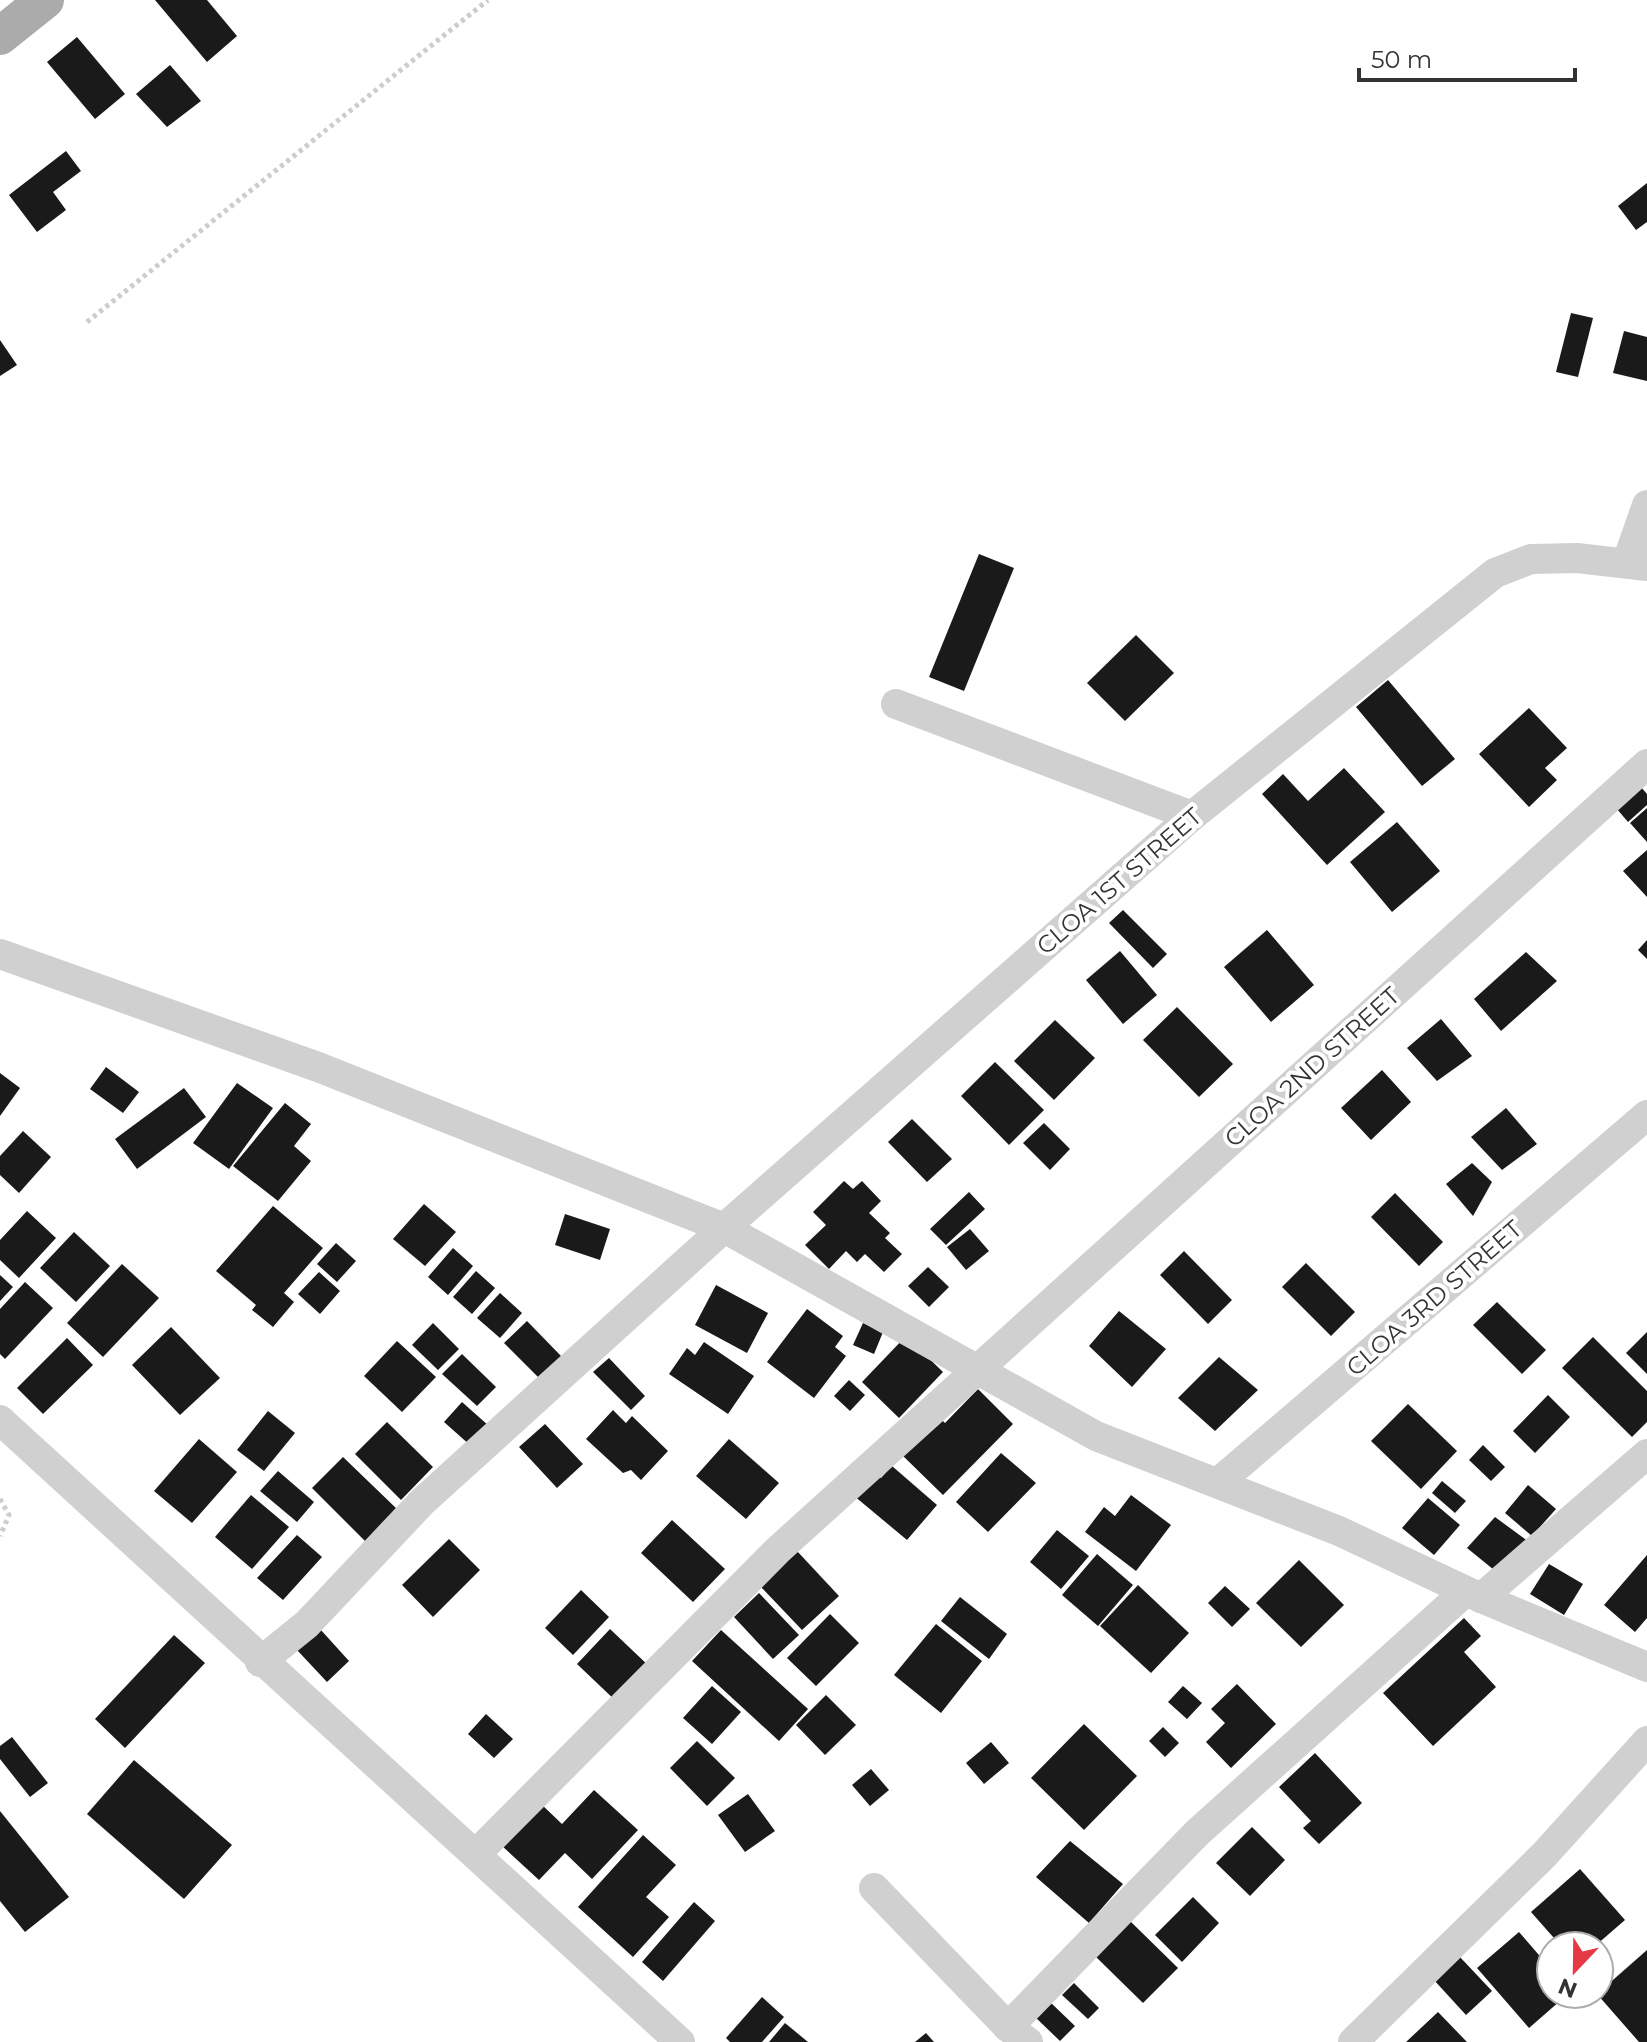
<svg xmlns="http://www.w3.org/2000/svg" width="1647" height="2042" viewBox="0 0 1647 2042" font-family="Montserrat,sans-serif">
<rect width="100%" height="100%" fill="#fff"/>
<!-- building -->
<g fill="#1a1a1a">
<path d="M155,0H207L237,36L207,62Z"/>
<path d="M77,37L125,94L95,119L47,62Z"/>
<path d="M170,65L201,101L167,127L136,94Z"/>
<path d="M66,151L81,171L53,192L66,210L37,232L9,195Z"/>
<path d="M1647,183V222L1636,230L1618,206Z"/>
<path d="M1571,313L1593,318L1578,377L1556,372Z"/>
<path d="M1624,331L1647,337V381L1613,373Z"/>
<path d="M0,340L17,365L0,376Z"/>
<path d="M979,554L1014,568L964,691L929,677Z"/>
<path d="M1136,635L1174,673L1125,721L1087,683Z"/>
<path d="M1388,680L1455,759L1422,786L1356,707Z"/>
<path d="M1529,708L1567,748L1545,768L1557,780L1529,807L1479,754Z"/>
<path d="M1344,768L1385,812L1327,865L1262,794L1283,774L1308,801Z"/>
<path d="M1635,780L1647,794V805L1628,822L1611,802Z"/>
<path d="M1647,808V842L1630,823Z"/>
<path d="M1397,822L1440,871L1392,912L1350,862Z"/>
<path d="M1647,850V897L1623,871Z"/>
<path d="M1123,910L1167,954L1153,968L1109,923Z"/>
<path d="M1267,930L1314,985L1271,1022L1224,967Z"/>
<path d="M1647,940V959L1638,950Z"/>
<path d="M1120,951L1157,995L1123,1024L1086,980Z"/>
<path d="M1526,952L1557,981L1501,1031L1474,999Z"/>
<path d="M1177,1007L1233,1064L1199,1097L1143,1040Z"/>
<path d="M1441,1019L1472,1056L1437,1081L1407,1048Z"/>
<path d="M1055,1020L1095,1058L1054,1100L1014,1061Z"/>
<path d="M995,1062L1044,1110L1009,1145L961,1096Z"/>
<path d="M106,1067L139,1092L123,1113L90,1089Z"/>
<path d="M1382,1070L1411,1102L1371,1140L1341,1108Z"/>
<path d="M0,1073L20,1088L0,1116Z"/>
<path d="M237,1083L273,1108L229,1169L193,1143Z"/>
<path d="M184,1088L206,1117L137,1169L115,1139Z"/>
<path d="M285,1103L311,1124L294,1146L311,1161L278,1201L233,1166Z"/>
<path d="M1506,1108L1537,1144L1502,1170L1471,1137Z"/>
<path d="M912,1119L952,1159L927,1182L888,1142Z"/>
<path d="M1044,1123L1070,1149L1050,1170L1023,1143Z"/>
<path d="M23,1131L51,1157L19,1193L0,1175V1156Z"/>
<path d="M1472,1163L1492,1182L1473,1216L1446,1184Z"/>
<path d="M844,1181L853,1189L862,1181L881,1201L869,1213L890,1233L885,1238L902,1254L884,1272L865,1254L857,1262L846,1251L829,1269L805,1245L826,1225L813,1212Z"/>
<path d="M969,1192L985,1209L946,1245L930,1229Z"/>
<path d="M1395,1193L1443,1242L1419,1266L1371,1217Z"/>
<path d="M424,1204L456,1232L425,1266L393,1239Z"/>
<path d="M273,1206L323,1248L284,1293L294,1302L273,1327L252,1310L256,1305L216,1271Z"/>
<path d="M27,1211L56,1238L19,1278L0,1260V1240Z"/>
<path d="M565,1214L610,1229L600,1260L555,1245Z"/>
<path d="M970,1229L989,1251L966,1270L947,1247Z"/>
<path d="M74,1232L110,1266L76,1302L40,1268Z"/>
<path d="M336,1243L356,1261L337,1282L317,1264Z"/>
<path d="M453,1248L473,1266L448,1295L428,1277Z"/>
<path d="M1184,1251L1232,1300L1208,1324L1160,1275Z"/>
<path d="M1306,1263L1355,1312L1331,1336L1282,1287Z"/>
<path d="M122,1264L159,1298L103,1357L67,1323Z"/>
<path d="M928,1267L949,1287L929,1307L908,1286Z"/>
<path d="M476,1271L495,1288L472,1314L453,1297Z"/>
<path d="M319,1272L340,1291L320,1314L298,1294Z"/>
<path d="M0,1275L13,1287L0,1301Z"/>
<path d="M25,1282L53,1308L5,1359L0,1354V1309Z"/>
<path d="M716,1285L768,1313L747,1353L695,1325Z"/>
<path d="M500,1293L522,1313L500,1338L477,1318Z"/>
<path d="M1497,1302L1546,1350L1522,1374L1473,1325Z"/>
<path d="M807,1309L843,1336L835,1347L846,1356L814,1398L767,1362Z"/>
<path d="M1119,1311L1166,1349L1132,1387L1089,1346Z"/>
<path d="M527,1321L562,1357L540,1379L504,1343Z"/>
<path d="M433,1323L459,1349L438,1370L412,1345Z"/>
<path d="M863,1323L883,1332L874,1354L853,1345Z"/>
<path d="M171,1327L220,1378L180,1415L132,1365Z"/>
<path d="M1647,1332V1374L1626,1353Z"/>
<path d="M906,1336L943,1372L899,1418L862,1382Z"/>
<path d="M1593,1337L1647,1391V1422L1632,1437L1562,1368Z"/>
<path d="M67,1338L93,1365L43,1414L17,1388Z"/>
<path d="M397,1341L436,1377L402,1412L364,1376Z"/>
<path d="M704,1342L754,1376L728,1414L669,1374L687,1348L695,1355Z"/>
<path d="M462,1354L496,1387L477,1406L442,1374Z"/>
<path d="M1219,1357L1258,1390L1215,1431L1178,1398Z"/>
<path d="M609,1358L645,1396L631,1410L593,1372Z"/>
<path d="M849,1380L865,1395L850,1411L834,1396Z"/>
<path d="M978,1389L1013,1424L943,1495L901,1454L938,1416L945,1423Z"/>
<path d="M1548,1395L1570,1417L1535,1453L1513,1431Z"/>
<path d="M462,1402L489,1426L471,1446L444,1422Z"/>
<path d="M1408,1404L1457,1451L1421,1489L1371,1441Z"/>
<path d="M613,1410L626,1423L632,1416L668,1451L641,1480L631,1470L623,1473L586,1439Z"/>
<path d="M268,1411L295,1433L264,1471L237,1450Z"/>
<path d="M387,1422L433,1467L401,1500L355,1454Z"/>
<path d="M545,1424L583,1464L557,1488L519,1447Z"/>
<path d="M199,1439L237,1472L192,1523L154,1491Z"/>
<path d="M729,1439L779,1483L746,1519L696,1476Z"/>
<path d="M1483,1445L1505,1467L1491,1481L1469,1460Z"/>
<path d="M1001,1453L1036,1483L988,1532L956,1502Z"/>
<path d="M343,1457L398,1510L366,1542L312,1488Z"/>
<path d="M892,1466L937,1505L907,1540L853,1495L873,1472L881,1478Z"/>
<path d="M278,1471L314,1502L297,1522L260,1491Z"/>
<path d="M1442,1481L1466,1501L1455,1513L1432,1493Z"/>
<path d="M1528,1485L1556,1509L1532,1536L1505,1513Z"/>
<path d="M251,1495L289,1527L252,1569L215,1537Z"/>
<path d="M1131,1495L1171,1525L1136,1571L1085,1532L1104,1507L1115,1516Z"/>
<path d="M1428,1498L1460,1525L1434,1555L1402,1528Z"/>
<path d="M1495,1517L1529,1542L1499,1574L1467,1548Z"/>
<path d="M672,1520L725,1569L693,1602L641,1553Z"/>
<path d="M1057,1530L1089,1556L1061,1589L1030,1562Z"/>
<path d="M297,1535L322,1557L283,1600L257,1578Z"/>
<path d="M449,1539L480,1570L433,1617L402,1585Z"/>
<path d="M797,1551L839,1596L802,1630L760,1586Z"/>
<path d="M1097,1554L1133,1585L1098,1626L1062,1595Z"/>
<path d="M1647,1555V1618L1635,1632L1604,1605Z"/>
<path d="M1299,1560L1344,1605L1301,1647L1256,1603Z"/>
<path d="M1549,1564L1583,1584L1564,1615L1530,1594Z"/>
<path d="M1138,1585L1189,1633L1151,1673L1100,1626Z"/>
<path d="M1225,1586L1250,1609L1232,1627L1208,1603Z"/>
<path d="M581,1590L609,1617L573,1655L545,1628Z"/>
<path d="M759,1593L799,1635L773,1659L734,1617Z"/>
<path d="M960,1597L1007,1634L989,1659L941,1621Z"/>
<path d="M830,1614L859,1643L816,1686L787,1658Z"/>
<path d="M1464,1618L1481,1636L1464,1652L1496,1687L1433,1746L1383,1693Z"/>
<path d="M936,1624L982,1661L941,1713L894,1675Z"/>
<path d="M320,1629L349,1661L327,1682L297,1650Z"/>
<path d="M610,1629L651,1668L618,1703L577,1664Z"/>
<path d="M721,1630L808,1709L779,1741L692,1661Z"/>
<path d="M174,1635L205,1663L125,1748L95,1719Z"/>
<path d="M1237,1684L1276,1724L1231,1768L1206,1742L1225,1723L1211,1709Z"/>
<path d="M712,1686L741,1712L712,1744L683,1718Z"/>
<path d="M1183,1686L1202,1703L1187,1719L1168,1702Z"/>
<path d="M826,1695L856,1725L825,1755L796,1725Z"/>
<path d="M486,1714L513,1739L494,1758L468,1734Z"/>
<path d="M1084,1724L1137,1776L1084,1830L1031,1778Z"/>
<path d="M1163,1727L1179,1743L1165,1757L1149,1741Z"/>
<path d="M12,1737L48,1783L30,1797L0,1759V1746Z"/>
<path d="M697,1741L735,1778L707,1806L670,1768Z"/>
<path d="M991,1742L1009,1763L984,1784L966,1763Z"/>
<path d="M1315,1753L1362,1803L1319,1844L1303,1828L1311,1821L1279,1787Z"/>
<path d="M134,1760L232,1845L184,1899L87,1814Z"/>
<path d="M871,1769L889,1790L870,1806L852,1785Z"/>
<path d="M594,1790L638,1830L592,1879L565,1853L539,1880L501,1845L540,1803L562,1824Z"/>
<path d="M748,1794L775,1831L745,1852L718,1815Z"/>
<path d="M0,1811L69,1897L25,1932L0,1901Z"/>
<path d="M1252,1827L1285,1860L1250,1896L1216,1863Z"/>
<path d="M643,1835L676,1865L646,1897L669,1917L633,1957L578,1907Z"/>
<path d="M1070,1841L1123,1884L1089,1923L1036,1877Z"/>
<path d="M1580,1869L1625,1920L1595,1946H1561L1531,1912Z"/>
<path d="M1193,1897L1219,1923L1182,1962L1155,1935Z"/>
<path d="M694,1902L715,1921L663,1981L642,1962Z"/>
<path d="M1129,1920L1178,1968L1143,2003L1094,1955Z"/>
<path d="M1519,1932L1551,1969V1994H1568L1529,2028L1477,1968Z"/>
<path d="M1647,1950V2042H1639L1597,1994Z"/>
<path d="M1459,1956L1492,1991L1466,2015L1433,1979Z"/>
<path d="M1074,1983L1099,2008L1088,2019L1062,1995Z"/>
<path d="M762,1997L784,2017L762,2042H730L726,2038Z"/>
<path d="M1049,2001L1075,2026L1060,2041L1034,2016Z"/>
<path d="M1438,2012L1467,2042H1406Z"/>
<path d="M785,2023L808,2042H769Z"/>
<path d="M926,2033L934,2042H915Z"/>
</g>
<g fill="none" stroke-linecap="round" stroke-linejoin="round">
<!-- path -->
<g stroke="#cdcdcd" stroke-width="5" stroke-dasharray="4 4" stroke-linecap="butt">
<path d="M87,322L488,0"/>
<path d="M0,1499L9,1515L0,1536"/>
</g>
<!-- minor -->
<g stroke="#d0d0d0" stroke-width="30">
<path d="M1627,562L1647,505"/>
<path d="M896,704L1192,816"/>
<path d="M0,954L318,1067L724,1228L1096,1436L1339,1531L1481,1598L1647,1667"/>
<path d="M0,1420L680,2042"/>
<path d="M1220,1481L1647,1115"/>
<path d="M1481,1598L1647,1454"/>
<path d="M260,1662L307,1624L422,1502L724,1228L1192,816L1495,573L1531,559L1577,558L1647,566"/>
<path d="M476,1854L778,1550L1647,764"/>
<path d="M874,1888L1008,2027L1028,2042"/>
<path d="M1008,2027L1197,1833L1466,1591"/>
<path d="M1353,2042L1544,1855L1647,1741"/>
</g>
<!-- major -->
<path stroke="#ababab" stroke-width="38" d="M0,36L45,0"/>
</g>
<g text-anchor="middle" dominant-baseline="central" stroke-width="8" stroke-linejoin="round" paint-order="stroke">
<!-- street labels -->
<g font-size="24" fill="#333" stroke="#fff">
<text transform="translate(1119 881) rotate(-41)">CLOA 1ST STREET</text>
<text transform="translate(1312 1067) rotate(-42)">CLOA 2ND STREET</text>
<text transform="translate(1434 1298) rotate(-41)">CLOA 3RD STREET</text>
</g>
</g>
<!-- north arrow -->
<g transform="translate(1575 1970) rotate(202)"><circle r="38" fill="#ffffff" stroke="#adadad" stroke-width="2"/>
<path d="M0-6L14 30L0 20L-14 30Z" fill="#e63946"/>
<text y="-12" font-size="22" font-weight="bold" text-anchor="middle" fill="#333333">N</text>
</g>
<!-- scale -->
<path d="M1359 68v12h216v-12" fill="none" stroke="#333333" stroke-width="4"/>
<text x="1371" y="68" font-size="24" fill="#333333" stroke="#ffffff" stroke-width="6" paint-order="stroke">50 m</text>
</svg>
